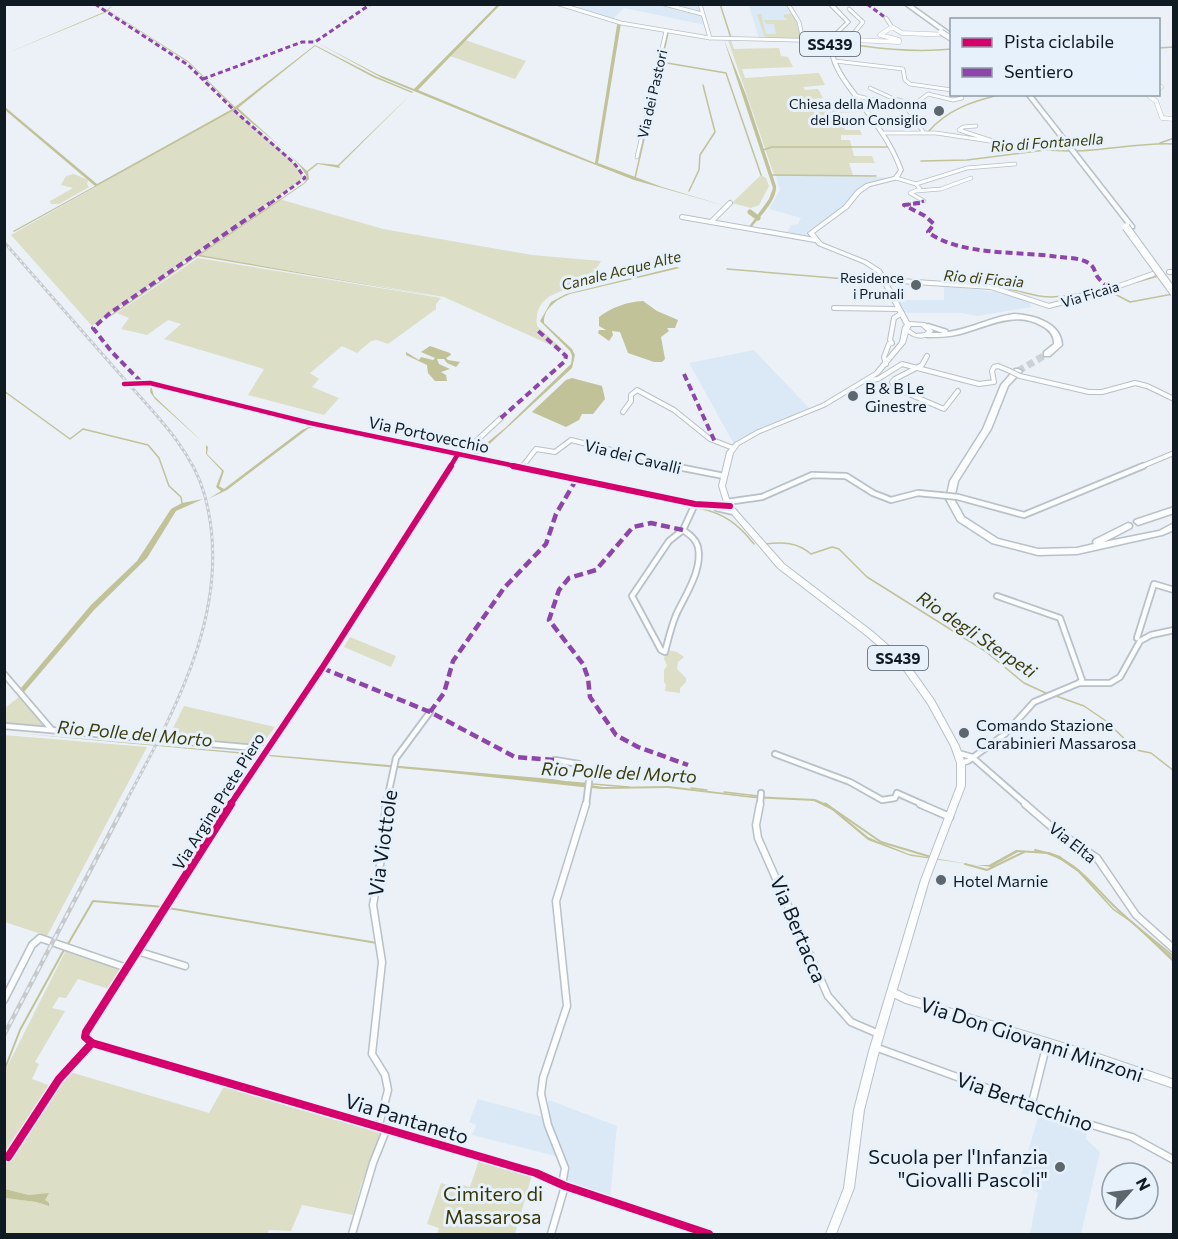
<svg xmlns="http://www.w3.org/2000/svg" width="1178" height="1239" viewBox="0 0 1178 1239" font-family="Commissioner,sans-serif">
<rect width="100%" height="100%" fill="#ebf1f7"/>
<!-- built -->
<g fill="#dbe9f6">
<path d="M581,4L699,5L705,25L624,8L613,19L576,9Z"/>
<path d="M738,5H787L798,22L802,40L759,38L749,6Z"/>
<path d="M853,175L891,178L865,185L845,207L810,230L809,237L786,235L791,225L798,224L801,218L769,209L780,190L776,176Z"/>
<path d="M944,286L1005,293L1028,302L1032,307L978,316L962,313H907L896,300H944Z"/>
<path d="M754,350L810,409L756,431L734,444L689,363Z"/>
<path d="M478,1099L543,1117L549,1100L617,1126L610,1199L567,1183V1159L472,1135L476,1125L469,1122Z"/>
<path d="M1040,1110L1087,1126L1086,1139L1100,1152L1081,1234H1030L1038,1193L1019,1183Z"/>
</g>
<!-- green -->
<g fill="#dcdec6">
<path d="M757,14H761L766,34H776L774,24H766L764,20H788L783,16L785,14H794L801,39L765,38Z"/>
<path d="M465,40L526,61L515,79L450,56Z"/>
<path d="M728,40H731L734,49L779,48L781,56L788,57L793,67L742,69L745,78L819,73L825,85L803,87L805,90L818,89L823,98L811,99L813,103L821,102L823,108L861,107L864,112L824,113L828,124H843L845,130H860L862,135H841V140H850L854,156H872L875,163H849L853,175L776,176L773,172Z"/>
<path d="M233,109C246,122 302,163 303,178L243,222L279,199L383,229L532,255L601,261L593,275L599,282C572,289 532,290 537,326L566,352L444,297L196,255L234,227L92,326L11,235Z"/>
<path d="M74,174L88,180L87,184L89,187L59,204H51L50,201L73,188L61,185L66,176Z"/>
<path d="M761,175L766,178L769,186L759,205L751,208L732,203Z"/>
<path d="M198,258L441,298L436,304V309L388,344L377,340L371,341L357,353L342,346L310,373L319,379L312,387L339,398L324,415L248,395L264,369L164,339L181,324L168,320L147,335L121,329L129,318L117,313Z"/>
<path d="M350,637L396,656L391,667L344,647Z"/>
<path d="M667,650L677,652L684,657L678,662L677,669L686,678V682L680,688V693L665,691L666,685L664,682V670L667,666L664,658Z"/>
<path d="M19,697L46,727L5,723V708Z"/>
<path d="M184,706L275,727L263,743L253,745L168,738Z"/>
<path d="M4,735L147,747L47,936L5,922Z"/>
<path d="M67,948L123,969L109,989L78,979L66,998L59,997L52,1008L65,1011L35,1062L39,1064L32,1079L56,1088L70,1072L209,1113L226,1083L382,1130L361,1185L353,1215L302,1205L291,1231L269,1230L267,1234H5V1198L36,1202L48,1206L45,1201L46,1194L29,1195L5,1189L6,1073L5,1074V1071Z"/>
<path d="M479,1160L532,1175L515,1234H437L439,1228L427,1224L441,1183L460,1189L462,1185L470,1187Z"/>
</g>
<!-- water -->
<g fill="#c1c298" fill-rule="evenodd">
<path d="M113,5L108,10L188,61L235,107L315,45L375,76L413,92L339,166L340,168L318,164L308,172L309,179L304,184L200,255L445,298L197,256L304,183L307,178C304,162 250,123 236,109L14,232L13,231L95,186L5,110V107L97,184L234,108L189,63L109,11L5,54L104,12ZM315,46L373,77L412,93L338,165L317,163L307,171L238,108Z"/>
<path d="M497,5H500L418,90L595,163L617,25L618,22L621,23L598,163L662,187L726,206L634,180L560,151L382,78L316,42L377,74L414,89Z"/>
<path d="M724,40L746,95L776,186C777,201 759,217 751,228H748L769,199L773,188Z"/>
<path d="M676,267L680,268L570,294C557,299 543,309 544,323L572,349L575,355L572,368L483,450L476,456L472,455L505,428L571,364L572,356L570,351L540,321L551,302L566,294Z"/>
<path d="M643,301L657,311L678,320L675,328H667L669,331L661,337L665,359L662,362H654L628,353L620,332L612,331L613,335L609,341L598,333L599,330H606L599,326V317C612,307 627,302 643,301Z"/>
<path d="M430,346L450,353L451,355L446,358L448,360L460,362L456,367L447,363L444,359H437L439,364L450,369L441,372L446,375L447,381H435L428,373L427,365L406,355V352L419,360L421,357L433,360L435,358L421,352Z"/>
<path d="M572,378L602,386L605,399L593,414H582L579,420L566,427L532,412L566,380Z"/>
<path d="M151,386L154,396L208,447L207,454L224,471L219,486L224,489L302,430L311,426L409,446L318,427L309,428L227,490L208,499L221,491L216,487L222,471L206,454V445L155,399L150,392Z"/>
<path d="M203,499L176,511L147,558L94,610L24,692L21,688L91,605L137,561L171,509L182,503Z"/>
<path d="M4,732L552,779L603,787L669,786L749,796L815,799L829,805L868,837L879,842L909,854L975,865H989L1016,850L1049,852L1060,856L1080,871L1114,909L1133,922L1173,958V962L1132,923L1113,910L1078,872L1058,858L1048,854L1018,852L991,867L911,856L868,840L832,810L814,801L753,798L668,788L601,789L442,772Z"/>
<path d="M5,1189L29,1195L49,1193L45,1200L49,1203V1206L36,1202L5,1198Z"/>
</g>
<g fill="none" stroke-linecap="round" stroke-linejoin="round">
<!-- stream-far1 -->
<g stroke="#c1c298" stroke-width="1.5">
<path d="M720,4L731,38"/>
<path d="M834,42C874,48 911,53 952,49"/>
<path d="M1158,48L1174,47"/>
<path d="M661,62L726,73L761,175"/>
<path d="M660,69L668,33"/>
<path d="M659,76L660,70"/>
<path d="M929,131C947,110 973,101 999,95"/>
<path d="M1160,143L1174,138"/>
<path d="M763,150L772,147H890"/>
<path d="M1074,151C1107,151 1141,142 1174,144"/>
<path d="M921,161L967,160L1045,150L1069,151"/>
<path d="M772,175L876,176"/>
<path d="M635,178L658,78"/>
<path d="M689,191L699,170L700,155L715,132L703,85"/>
<path d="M727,269L846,279"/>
<path d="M854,280L881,282"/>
<path d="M1137,282L1158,276"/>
<path d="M983,288L993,289"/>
<path d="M998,288C1016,288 1032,297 1051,297C1068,297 1087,292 1104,289"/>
<path d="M1109,291L1130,302L1173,294"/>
<path d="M110,316L197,256"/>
<path d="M4,391L70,439L83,429L148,445L159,458L169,486L181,497L182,503"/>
<path d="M580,484L614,491"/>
<path d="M681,505L689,507"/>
<path d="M698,508C724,513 738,524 754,544"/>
<path d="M765,544C783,542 797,542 811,554L832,547L839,549L867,577L985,651L1024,683L1048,694"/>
<path d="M1056,696L1084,706L1106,721L1136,750L1151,753L1174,771"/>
<path d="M568,782L629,787"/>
<path d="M691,788L707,790"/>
<path d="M724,792L758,796"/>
<path d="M825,803L828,805"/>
</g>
<!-- stream -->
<g stroke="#c1c298" stroke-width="2">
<path d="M826,804L881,842L931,857"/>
<path d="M1035,850C1074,858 1087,879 1113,905C1132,924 1154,940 1174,957"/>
<path d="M965,864L987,870L1024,852"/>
<path d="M168,908L377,943"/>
<path d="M68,944L93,901L164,907"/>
<path d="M4,1071L20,1030L65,948"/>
</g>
<!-- canal -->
<path stroke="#c1c298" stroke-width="5" d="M750,212L758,218"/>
<!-- motorway-tunnel -->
<path stroke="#cad1d7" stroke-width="7" stroke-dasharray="7 4" stroke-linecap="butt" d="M1018,371L1047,354"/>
<defs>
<g id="minor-far3">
<path d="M559,4L621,23L710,38L831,41"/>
<path d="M664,4L702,14"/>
<path d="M700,4L710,38"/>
<path d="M788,4L799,22L803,40"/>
<path d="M886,18L892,27"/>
<path d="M848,40L863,22L849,9"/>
<path d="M835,61L903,69L905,80L910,84L952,90"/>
<path d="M870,88L894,99L915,104L928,94L953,100L962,98L961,94"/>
<path d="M857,96L907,108L924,133"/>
<path d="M904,106L925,109"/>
<path d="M883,133H936L996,142L959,130L963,127L976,126"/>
<path d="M637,157L666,31"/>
<path d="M896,178L916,184L967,168L1015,164"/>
<path d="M916,184L920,189L910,193L924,201"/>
<path d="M916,191L941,189L971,178"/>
<path d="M728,205L730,203"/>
</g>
<g id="minor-far2">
<path d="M682,217L815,240"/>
<path d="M711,222L730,203"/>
<path d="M1169,272H1174"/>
<path d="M885,280L991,287L1049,306L1102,292L1153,274"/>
<path d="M834,308L898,309"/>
<path d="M927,356L922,365L895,379L892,382L895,388L944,409L958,391"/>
<path d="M886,364L884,357L889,344L892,343L890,340L894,318L902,313"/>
<path d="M1020,376L1089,392H1102L1135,383L1147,386L1174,399"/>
<path d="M868,380L878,379L902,364L979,384L994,382L992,371L994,367L998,366L1010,371"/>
<path d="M124,384L150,383L310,423L520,467"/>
<path d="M623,412L631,401V395L637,390L674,410L710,439L733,448"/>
<path d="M461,455L501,418"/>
<path d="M450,467L458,454"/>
<path d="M522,467L536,449L555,452L571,440L680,467"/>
<path d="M1140,467L1174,453"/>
</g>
<g id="minor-far1">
<path d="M513,466L695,504L730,506"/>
<path d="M673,466L724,476"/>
<path d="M521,468L523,466"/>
<path d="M958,497L1024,515L1143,466"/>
<path d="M727,502L762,497L812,475L846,476L873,493L891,500L918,493L939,495"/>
<path d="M717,508L734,512"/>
<path d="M683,530C690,535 696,539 698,547C703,570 685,595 676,615C671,627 668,640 665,652L661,650L632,596L669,541Z"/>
<path d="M683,530L695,504"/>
<path d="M997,596L1060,618L1082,680L1079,683"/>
<path d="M1137,638L1154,584L1174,590"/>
<path d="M4,674L52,730"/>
<path d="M4,726L267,749"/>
<path d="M958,753L972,757L1027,805"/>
<path d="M775,754L850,782L882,800L895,798L897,793L924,805"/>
<path d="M555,760L579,764L590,773L586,805"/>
<path d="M961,763L968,761L1005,734L1034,702L1079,683H1110L1120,677L1140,641L1151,635L1174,630"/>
<path d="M230,805L322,668L451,466"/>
<path d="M386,805L396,758L430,712"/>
<path d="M760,805L761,793"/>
</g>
<g id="minor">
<path d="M760,804L756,825L758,838L828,996L851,1022L879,1034"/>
<path d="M920,804L950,817"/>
<path d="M1025,804L1054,829L1097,858L1136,915L1174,949"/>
<path d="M137,951L185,966"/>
<path d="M4,1000L32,945L40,938L127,968"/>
<path d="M92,1043L536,1173L565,1186L709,1234"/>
<path d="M875,1047L1075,1120L1132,1137L1174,1160"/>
<path d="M1032,1103L1047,1043"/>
<path d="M379,1125L388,1090L385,1075L372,1054L382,962L373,905L382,853L386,804"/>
<path d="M8,1157L59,1079L92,1043L85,1037L86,1032L231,804"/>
<path d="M562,1185L565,1168L548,1125L541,1094L543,1078L567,1006L556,901L586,804"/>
<path d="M352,1234L373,1163L387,1128"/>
<path d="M551,1234L565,1186"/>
</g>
<g id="tertiary-far1">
<path d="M831,39L899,42V40L880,35L892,27L902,33L952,35"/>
<path d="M1158,85L1161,87L1158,89"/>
<path d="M1151,94L1149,96L1156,101L1162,118L1174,119"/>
</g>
<path id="tertiary" d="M892,992L906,999L1098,1058L1174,1084"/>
<path id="primary" d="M828,4H833L850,22L833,39C833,44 833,49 834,53C837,68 848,82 857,94C874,119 893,141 903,170L898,179L870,186L860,193L848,208L814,233L822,243L867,261L881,270L909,322L925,323L933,331C927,340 916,339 908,333L905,343L879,374L826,406L760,433L739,445L733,453L725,486L730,502L736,510L784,564L873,632L907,662L934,700L959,746L965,763V786L929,880L879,1051L864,1110L854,1188L836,1234H826L844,1188L854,1110L869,1051L921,880L957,786V763L951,746L928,704L901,666L867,636L778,568L732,514L724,502L719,486L727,452L735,443L756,431L822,404L875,372L900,342L903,327L905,325L877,272L863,263L818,245L808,233L844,206L856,191L866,184L894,177L899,170C889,141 869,119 852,94C843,82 833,68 830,53C829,49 829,43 829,39L846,22ZM911,326H921L927,331L925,333L916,334L909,329Z"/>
<g id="motorway">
<path d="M904,4H910L952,34L947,35Z"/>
<path d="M1026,94H1031L1134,226V228H1130Z"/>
<path d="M1014,314C1033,315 1061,322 1062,345L1050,356H1044V352L1054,344C1054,335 1050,330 1042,326C1014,310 988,327 960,334C949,337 938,337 927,337L923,335L927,333H943L926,327L924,326L928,324L947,330L948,332C971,329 991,317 1014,314Z"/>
<path d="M1015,369H1018L1022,371L1008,386L991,429L958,481L954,499L964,517L998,539L1038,549L1077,548L1094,544L1093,542L1094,540L1128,523L1131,524L1132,526L1131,528L1104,542L1159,531L1174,523V530L1162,535L1077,554L1038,555L992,543L958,521L946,499L950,481L983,429L1001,385Z"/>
<path d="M1174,507V513L1138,525L1134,522L1135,520Z"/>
</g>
</defs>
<!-- minor-far3 casing -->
<use href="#minor-far3" stroke="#b8c0c8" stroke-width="4.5"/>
<!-- minor-far2 casing -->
<use href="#minor-far2" stroke="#b8c0c8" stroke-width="6"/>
<!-- minor-far1 casing -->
<use href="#minor-far1" stroke="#b8c0c8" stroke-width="8"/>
<!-- minor casing -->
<use href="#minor" stroke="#b8c0c8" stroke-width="9"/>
<!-- tertiary-far1 casing -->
<use href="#tertiary-far1" stroke="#b8c0c8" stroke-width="5"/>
<!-- tertiary casing -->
<use href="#tertiary" stroke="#b8c0c8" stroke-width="10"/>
<!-- primary casing -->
<use href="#primary" stroke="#b8c0c8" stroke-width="2"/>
<!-- motorway casing -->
<use href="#motorway" stroke="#b8c0c8" stroke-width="3"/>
<!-- minor-far3 -->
<use href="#minor-far3" stroke="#fcfdfe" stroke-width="3"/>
<!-- minor-far2 -->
<use href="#minor-far2" stroke="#fcfdfe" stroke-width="4"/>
<!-- minor-far1 -->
<use href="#minor-far1" stroke="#fcfdfe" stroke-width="4.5"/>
<!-- minor -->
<use href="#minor" stroke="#fcfdfe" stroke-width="6"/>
<!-- tertiary-far1 -->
<use href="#tertiary-far1" stroke="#fcfdfe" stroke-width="4"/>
<!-- tertiary -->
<use href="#tertiary" stroke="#fcfdfe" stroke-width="8"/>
<!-- primary -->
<use href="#primary" fill="#fcfdfe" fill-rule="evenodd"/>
<!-- motorway -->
<use href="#motorway" fill="#fcfdfe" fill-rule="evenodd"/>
<defs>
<path id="rail-far1" d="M4,242C42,285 80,329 118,372C148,407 191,447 204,493C236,604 175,710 124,805"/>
<path id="rail" d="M4,1035L125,804"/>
</defs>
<!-- rail-far1 casing -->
<use href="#rail-far1" stroke="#c7c9cb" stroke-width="3"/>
<!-- rail casing -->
<use href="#rail" stroke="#c7c9cb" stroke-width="4.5"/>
<!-- rail-far1 -->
<use href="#rail-far1" stroke="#e6f1fc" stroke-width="1.5" stroke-dasharray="3" stroke-linecap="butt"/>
<!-- rail -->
<use href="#rail" stroke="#e6f1fc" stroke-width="2" stroke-dasharray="6" stroke-linecap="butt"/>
<defs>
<path id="minor-bridge-far1" d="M1010,371L1020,376"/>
<path id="minor-bridge" d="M939,495L958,497"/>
<path id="motorway-bridge-far1" d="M941,32L952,39"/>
<path id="motorway-bridge" d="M1126,227L1174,293"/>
</defs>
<!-- minor-bridge-far1 casing -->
<use href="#minor-bridge-far1" stroke="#b8c0c8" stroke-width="6" stroke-linecap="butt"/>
<!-- minor-bridge casing -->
<use href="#minor-bridge" stroke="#b8c0c8" stroke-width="8" stroke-linecap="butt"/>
<!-- motorway-bridge-far1 casing -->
<use href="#motorway-bridge-far1" stroke="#b8c0c8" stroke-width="7" stroke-linecap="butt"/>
<!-- motorway-bridge casing -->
<use href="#motorway-bridge" stroke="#b8c0c8" stroke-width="9" stroke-linecap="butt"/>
<!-- minor-bridge-far1 -->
<use href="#minor-bridge-far1" stroke="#fcfdfe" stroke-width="4"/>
<!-- minor-bridge -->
<use href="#minor-bridge" stroke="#fcfdfe" stroke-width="4.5"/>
<!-- motorway-bridge-far1 -->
<use href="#motorway-bridge-far1" stroke="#fcfdfe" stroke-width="5"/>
<!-- motorway-bridge -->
<use href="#motorway-bridge" stroke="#fcfdfe" stroke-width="7"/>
<!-- quiet-far2 -->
<g stroke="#8e44ad" stroke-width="3" stroke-dasharray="5 3" stroke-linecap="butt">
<path d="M95,4L188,65L238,114L294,163L305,178L268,205"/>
<path d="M867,4L886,18"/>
<path d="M203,79L302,42H315L371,4"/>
<path d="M906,205L924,201"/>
</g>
<!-- quiet-far1 -->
<g stroke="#8e44ad" stroke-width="4" stroke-dasharray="7 4" stroke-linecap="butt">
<path d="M920,203L904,205L925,216L934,224L928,232C959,256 1020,251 1059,257C1069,258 1082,258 1090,264C1094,267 1095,272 1097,276C1100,281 1106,285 1110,289"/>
<path d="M684,374L715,442"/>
<path d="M141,382L111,351L93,328L110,313L270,203"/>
<path d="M501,418L565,361L566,356L536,329"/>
</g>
<!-- quiet -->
<g stroke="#8e44ad" stroke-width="4.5" stroke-dasharray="9 4.5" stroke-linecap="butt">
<path d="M683,530L651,523L633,527L596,570L569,578L559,590L549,620L583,664L588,678L590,697L616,735L638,747L688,765"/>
<path d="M322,668L430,712L515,757L555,760"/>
<path d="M430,712L444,693L453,661L504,588L546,544L556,514L576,480"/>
</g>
<defs>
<g id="cycleway-far2">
<path d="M124,384L150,383L310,423L520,467"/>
<path d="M450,467L458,454"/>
</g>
<g id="cycleway-far1">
<path d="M513,466L695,504L730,506"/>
<path d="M230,805L322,668L451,466"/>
</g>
<g id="cycleway">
<path d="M92,1043L536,1173L565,1186L709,1234"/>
<path d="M8,1157L59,1079L92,1043L85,1037L86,1032L231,804"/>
</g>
</defs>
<!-- cycleway-far2 casing -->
<use href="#cycleway-far2" stroke="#e6f1fc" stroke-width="8"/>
<!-- cycleway-far1 casing -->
<use href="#cycleway-far1" stroke="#e6f1fc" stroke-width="10"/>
<!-- cycleway casing -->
<use href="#cycleway" stroke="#e6f1fc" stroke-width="11"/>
<!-- cycleway-far2 -->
<use href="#cycleway-far2" stroke="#d6006c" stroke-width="4.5"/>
<!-- cycleway-far1 -->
<use href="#cycleway-far1" stroke="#d6006c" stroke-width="6"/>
<!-- cycleway -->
<use href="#cycleway" stroke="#d6006c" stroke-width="8"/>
</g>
<!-- markers -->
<g fill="#5d656d" stroke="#e6f1fc" stroke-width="2">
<circle cx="939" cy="111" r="6"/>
<circle cx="916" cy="285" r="6"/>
<circle cx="853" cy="396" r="6"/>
<circle cx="964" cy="733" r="6"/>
<circle cx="941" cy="880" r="6"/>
<circle cx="1060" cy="1167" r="6"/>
</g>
<g text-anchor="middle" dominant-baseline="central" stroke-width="6" stroke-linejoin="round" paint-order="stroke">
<!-- far-street labels -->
<g font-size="14" fill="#101a23" stroke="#e6f1fc">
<text transform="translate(652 94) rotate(-77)">Via dei Pastori</text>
<text transform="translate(1090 294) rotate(-17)">Via Ficaia</text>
</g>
<!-- far-poi labels -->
<g font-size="14" fill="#101a23" stroke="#e6f1fc" text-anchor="end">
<text x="927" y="103">Chiesa della Madonna<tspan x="927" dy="16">del Buon Consiglio</tspan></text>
<text x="904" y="277">Residence<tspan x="904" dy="16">i Prunali</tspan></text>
</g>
<!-- shield labels -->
<g fill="#e6f1fc" stroke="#505a64" stroke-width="1.5">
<rect x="800" y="32" width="60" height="24" rx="4.5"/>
<rect x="868" y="646" width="60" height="24" rx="4.5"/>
</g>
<g font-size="15" font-weight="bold" fill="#101a23">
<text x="830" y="44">SS439</text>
<text x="898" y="658">SS439</text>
</g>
<!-- far-water labels -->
<g font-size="15" font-style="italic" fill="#3e3c09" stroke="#e6f1fc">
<text transform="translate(1047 142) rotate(-4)">Rio di Fontanella</text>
<text transform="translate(621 270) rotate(-14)">Canale Acque Alte</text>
<text transform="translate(984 278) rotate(5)">Rio di Ficaia</text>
</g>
<!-- poi labels -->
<g font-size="16" fill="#101a23" stroke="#e6f1fc" text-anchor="start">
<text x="865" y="387">B &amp; B Le<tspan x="865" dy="18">Ginestre</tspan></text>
<text x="976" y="724">Comando Stazione<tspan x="976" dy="18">Carabinieri Massarosa</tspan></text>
<text x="953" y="880">Hotel Marnie</text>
</g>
<!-- street labels -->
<g font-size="16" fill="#101a23" stroke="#e6f1fc">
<text transform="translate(429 434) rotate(12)">Via Portovecchio</text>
<text transform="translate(633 456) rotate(14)">Via dei Cavalli</text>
<text transform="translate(218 801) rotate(-58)">Via Argine Prete Piero</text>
<text transform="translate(1073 842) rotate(38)">Via Elta</text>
</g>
<!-- water labels -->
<g font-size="18" font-style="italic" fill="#3e3c09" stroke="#e6f1fc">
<text transform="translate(977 634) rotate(34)">Rio degli Sterpeti</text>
<text transform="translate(135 733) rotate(5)">Rio Polle del Morto</text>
<text transform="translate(619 772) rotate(3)">Rio Polle del Morto</text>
</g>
<!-- near-street labels -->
<g font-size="20" fill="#101a23" stroke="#e6f1fc">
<text transform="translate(382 843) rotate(-82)">Via Viottole</text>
<text transform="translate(799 929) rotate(67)">Via Bertacca</text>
<text transform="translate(1032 1039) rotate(18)">Via Don Giovanni Minzoni</text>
<text transform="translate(1025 1101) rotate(19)">Via Bertacchino</text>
<text transform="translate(407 1118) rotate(17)">Via Pantaneto</text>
</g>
<!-- near-poi labels -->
<g font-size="20" fill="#101a23" stroke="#e6f1fc" text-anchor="end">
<text x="1048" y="1156">Scuola per l'Infanzia<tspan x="1048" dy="23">"Giovalli Pascoli"</tspan></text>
</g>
<!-- near-park labels -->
<g font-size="20" fill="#383602" stroke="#e6f1fc">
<text x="493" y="1193">Cimitero di<tspan x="493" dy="23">Massarosa</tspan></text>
</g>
</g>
<!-- border -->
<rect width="1178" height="1239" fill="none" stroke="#101a23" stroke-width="12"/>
<!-- legend -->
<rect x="950" y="18" width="210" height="78" fill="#e6f1fc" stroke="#909ba5" stroke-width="1.5"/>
<rect x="962" y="38" width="30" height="9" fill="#d6006c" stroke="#909ba5" stroke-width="1.5"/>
<text x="1004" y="48" font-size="18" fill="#101a23">Pista ciclabile</text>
<rect x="962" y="68" width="30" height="9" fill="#8e44ad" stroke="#909ba5" stroke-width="1.5"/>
<text x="1004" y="78" font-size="18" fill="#101a23">Sentiero</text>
<!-- north arrow -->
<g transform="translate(1130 1191) rotate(62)"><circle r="28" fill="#e6f1fc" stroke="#909ba5" stroke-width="1.5"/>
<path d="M0-4.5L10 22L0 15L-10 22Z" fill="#5d656d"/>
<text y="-9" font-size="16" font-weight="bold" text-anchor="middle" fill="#101a23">N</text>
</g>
</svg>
